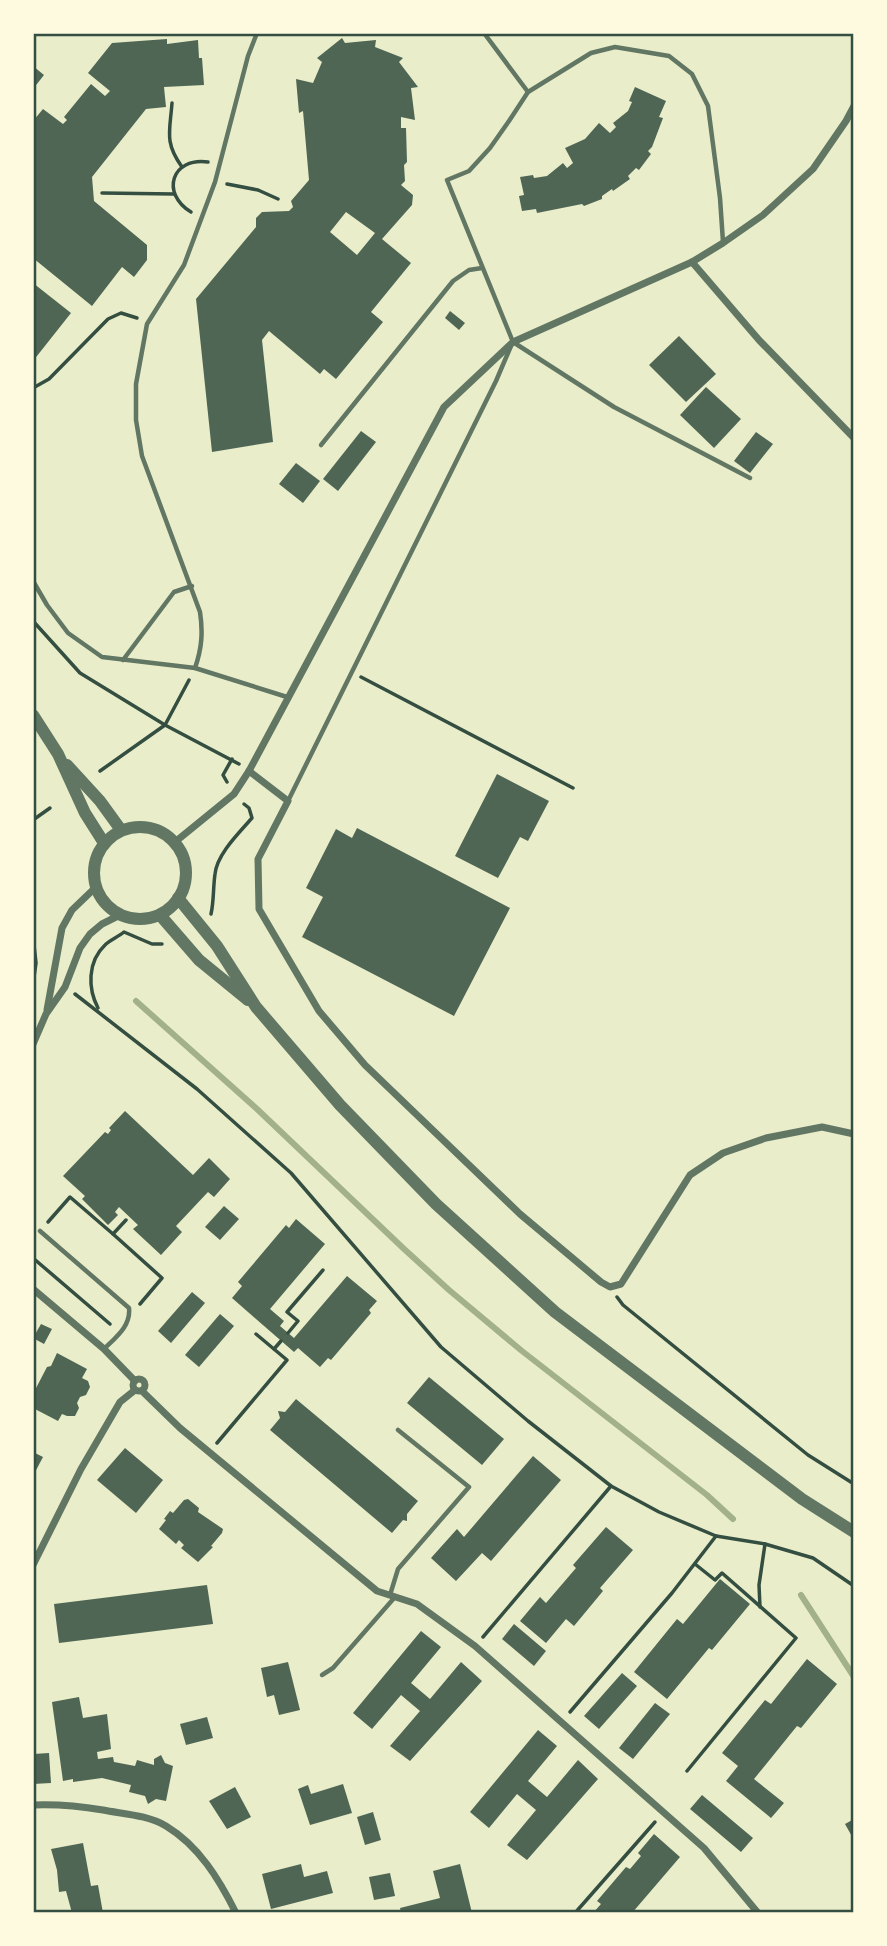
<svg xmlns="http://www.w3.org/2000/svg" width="887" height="1946" viewBox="0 0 887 1946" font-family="Lato,sans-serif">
<rect width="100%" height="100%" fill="#e9edc9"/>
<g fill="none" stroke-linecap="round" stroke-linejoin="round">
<!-- stream -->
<g stroke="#a3b18a" stroke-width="6">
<path d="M136,1001L257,1109L403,1248L449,1290L522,1351L707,1495L733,1519"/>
<path d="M801,1595L854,1677"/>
</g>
</g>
<!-- building -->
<g fill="#4f6655" fill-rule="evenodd">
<path d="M342,38L345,43L376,40L375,47L403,58L399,62L418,87L411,88L415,120L401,117V128H406L407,162L404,165L405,181L401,185L413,195L412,205L382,239L411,263L371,312L383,322L336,379L324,369L320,374L269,331L262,340L273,442L212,452L196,299L256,227V218L262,212L289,211L293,207L291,201L309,180L303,111L299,113L296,79L313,83L322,62L317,58ZM346,212L375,233L357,255L330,232Z"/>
<path d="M167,39V44L198,40L199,58H202L204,85L164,87L166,107L146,109L92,177L94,201L147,245V260L134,277L122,267L92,306L33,258V121L43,109L63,124L67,120L64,117L91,84L105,96L110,91L88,73L112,43Z"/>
<path d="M33,66L44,75L33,89Z"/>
<path d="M635,87L666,101L659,117L663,118L652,147L648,151L651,154L639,170L636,168L628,176L630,179L613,191L612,189L602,196V199L584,206L582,204L537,213L536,209L522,211L519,196L524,195L520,177L533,175L534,178L547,176L563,163L567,168L573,163L565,148L585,139L599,123L610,133L616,127L613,123L628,111L632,102L629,101Z"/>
<path d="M33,283L71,313L33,361Z"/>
<path d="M450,311L465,323L459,330L445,318Z"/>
<path d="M679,336L716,374L686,402L649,365Z"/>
<path d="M706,387L741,419L714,448L680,415Z"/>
<path d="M361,431L376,442L338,491L323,479Z"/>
<path d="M756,432L773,444L750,473L734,461Z"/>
<path d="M296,463L320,481L303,503L279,484Z"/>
<path d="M497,774L549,801L528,841L520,837L498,878L455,856Z"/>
<path d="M357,828L510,908L454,1016L302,937L323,897L306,888L336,829L352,838Z"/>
<path d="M125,1111L193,1175L209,1158L230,1179L214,1197L208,1192L176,1226L182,1232L161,1255L133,1229L138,1225L119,1207L115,1212L118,1215L108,1225L82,1199L85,1196L63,1176L105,1132L108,1134L111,1130L109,1128Z"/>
<path d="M224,1206L239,1219L220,1240L205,1227Z"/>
<path d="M296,1219L325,1244L270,1309L284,1321L280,1326L294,1338L347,1276L377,1301L369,1310L371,1313L331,1360L328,1358L320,1367L298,1348L294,1352L232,1298L242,1286L238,1282L286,1225L289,1228Z"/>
<path d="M192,1292L205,1303L171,1343L158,1331Z"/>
<path d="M220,1314L234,1326L199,1367L185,1355Z"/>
<path d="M41,1324L52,1329L44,1344L33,1338Z"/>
<path d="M57,1353L87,1369L82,1378L88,1381L90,1387L86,1395L80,1397L77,1403L79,1408L75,1416H67L62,1414L58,1421L33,1408L35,1390L47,1367L51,1366Z"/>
<path d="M429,1377L504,1439L482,1465L407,1403Z"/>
<path d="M296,1399L418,1501L407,1514V1521L403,1520L392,1533L270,1430L280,1418L278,1411L285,1412Z"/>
<path d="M125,1448L163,1480L136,1513L97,1480Z"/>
<path d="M33,1452L43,1457L33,1476Z"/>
<path d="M533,1456L561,1480L491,1561L482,1553L456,1581L431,1558L457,1529L464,1537Z"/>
<path d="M188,1499L199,1508L198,1512L223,1529L222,1533L211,1546L213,1547L198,1562L181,1548L184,1545L179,1540L176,1544L159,1529L166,1520L164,1519L170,1511L173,1513L184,1500Z"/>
<path d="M606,1527L633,1550L600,1588L603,1591L574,1626L566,1619L546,1643L520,1621L540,1597L546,1603L576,1568L573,1565Z"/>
<path d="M720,1579L750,1604L712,1650L709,1648L667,1699L634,1672L677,1619L683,1624Z"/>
<path d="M207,1585L213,1624L59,1643L54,1604Z"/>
<path d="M514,1624L546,1651L534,1666L502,1639Z"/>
<path d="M421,1631L441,1647L411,1683L430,1699L461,1662L482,1681L410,1761L390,1746L420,1711L401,1695L372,1729L353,1713Z"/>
<path d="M807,1659L837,1684L801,1728L797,1726L754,1779L784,1803L771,1818L726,1781L738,1766L722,1753L765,1700L771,1704Z"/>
<path d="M288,1662L300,1710L279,1715L274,1695L267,1697L261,1668Z"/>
<path d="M622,1673L637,1686L599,1729L584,1716Z"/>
<path d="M79,1697L83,1718L107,1714L111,1749L97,1752L98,1759L113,1757L114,1762L135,1766L137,1760L154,1765V1759L161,1755L165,1763L173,1766L166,1801L156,1799L148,1804L145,1796L129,1792L131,1785L102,1778L73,1782V1779L63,1781L52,1702Z"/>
<path d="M655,1703L670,1714L633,1759L619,1748Z"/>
<path d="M207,1717L213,1738L186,1745L180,1724Z"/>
<path d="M538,1730L557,1746L528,1781L547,1797L578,1760L598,1779L527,1860L507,1845L536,1810L517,1794L489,1828L470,1812Z"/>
<path d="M49,1753L51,1783L33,1784V1754Z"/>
<path d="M343,1784L352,1813L310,1825L298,1789L308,1785L311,1794Z"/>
<path d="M235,1787L251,1817L227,1829L209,1801Z"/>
<path d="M702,1795L753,1838L741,1852L690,1809Z"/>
<path d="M373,1812L381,1840L365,1845L357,1817Z"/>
<path d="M854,1819V1840L845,1824Z"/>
<path d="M654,1834L680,1857L632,1913H593L601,1904L597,1901L626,1867L630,1869L641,1856L638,1853Z"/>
<path d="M83,1843L91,1886L98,1885L103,1913H72L66,1891L59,1892L57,1870L51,1849Z"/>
<path d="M301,1864L304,1877L327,1871L333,1893L271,1909L262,1874Z"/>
<path d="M460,1864L472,1913H401L400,1908L440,1898L433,1871Z"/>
<path d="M390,1873L395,1896L374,1900L369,1877Z"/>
</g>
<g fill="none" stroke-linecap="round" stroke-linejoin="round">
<!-- path -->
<g stroke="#344e41" stroke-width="3.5">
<path d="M172,103C170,131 164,142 182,167"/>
<path d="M227,184L258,190L278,199"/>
<path d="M102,193L174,194"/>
<path d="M191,212C160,193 172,157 208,162"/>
<path d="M33,388L49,379L108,319L121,313L137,318"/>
<path d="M33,621L80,673L165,725L239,764"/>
<path d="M361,677L573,788"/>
<path d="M100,771L165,725L189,680"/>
<path d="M227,782L223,775L232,759"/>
<path d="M33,820L50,808"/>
<path d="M211,914C214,901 213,888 215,874C217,854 239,833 252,818L249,808L244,804"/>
<path d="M33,936L36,963L33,984"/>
<path d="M75,994L197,1089L291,1173L441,1347L528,1421L611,1486L659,1512L716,1536L765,1544L813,1558L854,1586"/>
<path d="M98,1008C88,989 87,962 105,945C110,940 118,937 124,932L152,944H162"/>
<path d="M126,1220L113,1234L162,1278L140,1304"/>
<path d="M48,1222L70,1197L113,1234"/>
<path d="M33,1258L110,1324"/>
<path d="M617,1297L623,1305L808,1455L854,1484"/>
<path d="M288,1333L298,1321L287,1312L323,1270"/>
<path d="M274,1349L281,1341"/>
<path d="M217,1443L287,1360L256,1334"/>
<path d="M760,1607L759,1585L765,1544"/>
<path d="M483,1637L611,1486"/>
<path d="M570,1712L672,1593L716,1536"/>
<path d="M687,1771L796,1638L722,1573L715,1580L695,1564"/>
<path d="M575,1913L655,1822"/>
</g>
<!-- service -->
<g stroke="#617663" stroke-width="4.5">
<path d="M484,33L528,92"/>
<path d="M723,242L720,198L708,106L692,74L669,56L615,47L591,53L528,92L509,121L490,148L469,171L447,180L513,342L614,407L750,478"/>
<path d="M321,445L453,281L469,270L482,268"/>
<path d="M33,581L47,605L68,633L102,657L195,668L287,697"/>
<path d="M123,660L174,592L192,586"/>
<path d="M195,668C202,648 203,632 200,612L142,456L136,420V384L147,324L184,265L215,182L248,56L257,33"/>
<path d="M288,801L496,381L511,346"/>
<path d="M40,1231L129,1308C131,1326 116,1337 104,1349"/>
<path d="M390,1595L398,1569L469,1487L398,1430"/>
<path d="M322,1675L333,1668L395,1597"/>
</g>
<!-- minor -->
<g stroke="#617663" stroke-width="7">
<path d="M692,262L759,340L854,438"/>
<path d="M249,771L288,801L258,859L259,909L319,1011L365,1065L520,1214L601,1282L610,1287L621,1284L690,1175L723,1153L766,1138L822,1127L854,1134"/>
<path d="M175,842L234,794L249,771L444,407L513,342L692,262L723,243L763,215L813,169L846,121L854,106"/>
<path d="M47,1010L62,928L72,910L96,887"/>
<path d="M33,1044L46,1014L65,987L80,948L90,934L102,924L120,915"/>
<path d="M33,1289L104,1349L135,1381"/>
<circle cx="139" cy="1385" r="6"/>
<path d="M142,1391L180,1428L209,1452L377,1591L417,1604L475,1646L704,1848L758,1913"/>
<path d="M33,1565L81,1469L120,1402L135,1390"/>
<path d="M33,1805C57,1804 79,1806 103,1810C123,1814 148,1815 166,1826C199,1846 219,1879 236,1913"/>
</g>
<!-- tertiary -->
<g stroke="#617663" stroke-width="12">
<path d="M33,715L58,754L85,813L104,843"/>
<path d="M67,765L100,801L121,830"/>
<circle cx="140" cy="873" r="46"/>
<path d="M178,898L217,946L256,1007L340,1105L436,1204L555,1312L802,1499L854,1532"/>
<path d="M160,915L199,960L248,1000"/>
</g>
</g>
<!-- border -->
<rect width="887" height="1946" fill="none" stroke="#fefae0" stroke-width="70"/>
<rect x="35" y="35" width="817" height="1876" fill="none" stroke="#344e41" stroke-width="2.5"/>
</svg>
